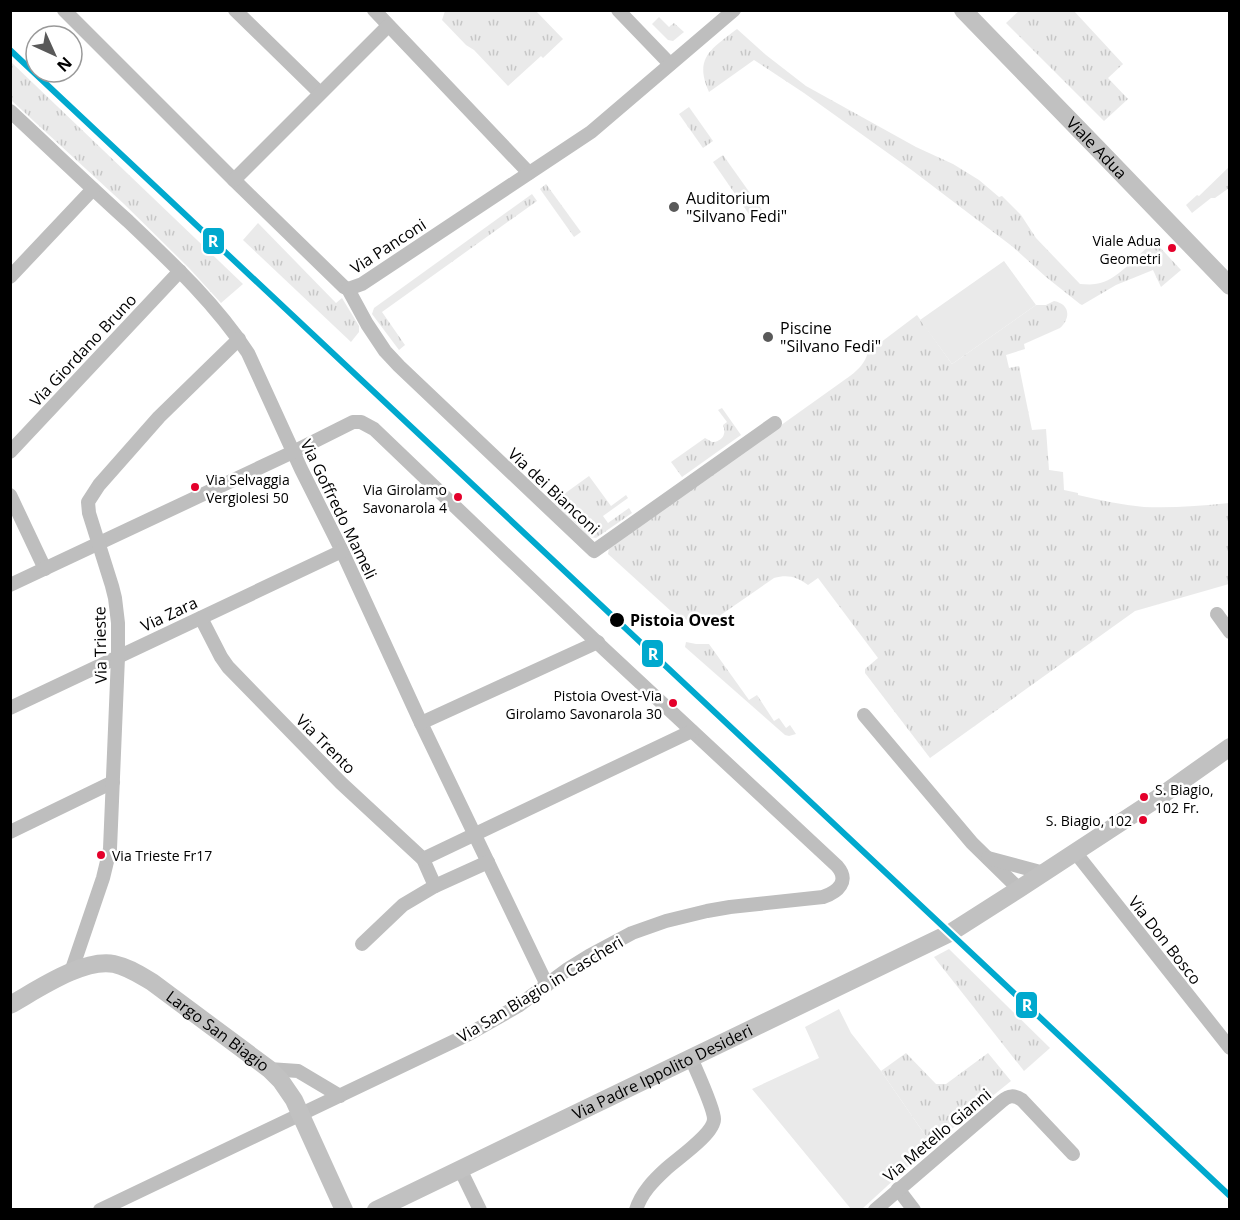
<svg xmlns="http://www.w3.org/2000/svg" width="1240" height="1220" viewBox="0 0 1240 1220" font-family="'Open Sans',sans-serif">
<defs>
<pattern id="grass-tufts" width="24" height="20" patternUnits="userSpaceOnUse" patternTransform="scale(1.5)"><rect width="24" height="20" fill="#eaeaea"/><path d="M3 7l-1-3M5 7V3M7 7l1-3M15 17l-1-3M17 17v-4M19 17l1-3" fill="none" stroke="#c7c7c7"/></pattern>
</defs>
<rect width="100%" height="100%" fill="#fff"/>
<!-- grass -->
<g fill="url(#grass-tufts)">
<path d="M1020,10L1074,11L1123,64L1108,78L1128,99L1104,121L1006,23Z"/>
<path d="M445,11H536L563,39L543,58L541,56L508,86L474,50L466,45L442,20Z"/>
<path d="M659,17L669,27L674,23L684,32L673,41L668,40L652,24Z"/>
<path d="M737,29L766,55L806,86L916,147L953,164L979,180L999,197L1002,196L1021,215L1036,238L1080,284C1085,284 1090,285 1095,284C1118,282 1136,254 1155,242L1181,270L1161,287L1153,270L1116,285L1082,305L1080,304L1046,277L1013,247L913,171L804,93L754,60L709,92C693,57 713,48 737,29Z"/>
<path d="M11,62L243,284L221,303L189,268L124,204L11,100Z"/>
<path d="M689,107L713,141L703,148L679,114Z"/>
<path d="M723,155L762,210L751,217L713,162Z"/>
<path d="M1229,167V188L1215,198H1211L1192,213L1186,205L1197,195L1199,196Z"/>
<path d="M546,184L581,232L574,237L540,189Z"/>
<path d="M532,194L537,201L382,312L405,345L399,350L372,314L374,308Z"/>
<path d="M258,223L336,303L342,298L359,326V332L351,342L243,240Z"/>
<path d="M1054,301C1070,304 1071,318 1060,328L1024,344L1025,349L1006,355L1009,368L1019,366L1032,430L1046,429L1049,470L1063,472L1064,490L1078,493V495C1100,500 1122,505 1144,507C1173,508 1201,506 1229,503V584L1135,611L930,758L865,673V669L878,658L818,578L808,585C797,577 788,574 774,578L712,621L702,623L689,621L672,612L608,554L609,548L850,376C859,369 865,363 868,352L917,315L952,364L1036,305H1046Z"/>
<path d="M722,408L741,435L682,477L671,462L705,438L712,442C722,442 727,434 723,425L727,422L718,410Z"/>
<path d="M589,476L611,506L626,495L628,498L603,516L608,523L629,508L632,513L596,538L590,537L553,502Z"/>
<path d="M686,642L696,644H709L749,700L757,695L774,721L779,718L786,728L790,725L796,734L789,736L785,735L685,647Z"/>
<path d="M949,949L1050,1048L1024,1071L934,957Z"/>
<path d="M906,1053L936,1084H946L988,1053L1011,1081L932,1145L881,1071Z"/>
</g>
<!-- green -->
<g fill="#eaeaea">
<path d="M1004,261L1036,305L952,364L920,320Z"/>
<path d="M839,1009L851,1033L881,1071L932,1145L862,1209H851L752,1089L819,1058L805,1027Z"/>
</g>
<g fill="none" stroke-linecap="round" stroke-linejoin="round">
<!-- street -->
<g stroke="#bebebe" stroke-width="14">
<path d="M64,10L234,180L344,287L348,289L367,324L385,351L399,366L594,551L775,423"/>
<path d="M235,10L320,93"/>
<path d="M374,10L529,173"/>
<path d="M618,10L670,64"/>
<path d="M10,111C50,148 88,185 128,221C171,262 215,303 248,353L301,469L342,551L421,723L547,985"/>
<path d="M234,180L388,26"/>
<path d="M10,277L93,189"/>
<path d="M348,289L362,284L591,132L734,10"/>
<path d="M10,452L180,271"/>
<path d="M10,495L45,569"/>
<path d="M10,585L293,452L353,422H361L374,429L604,649L837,866C850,881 838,892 823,897L730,907L707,911L666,921L632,933L589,956L568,969L518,1006L469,1034L100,1210"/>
<path d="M1217,614L1230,632"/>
<path d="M201,618L221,657L228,667L341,783L423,859L435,886"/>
<path d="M10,708L342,551"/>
<path d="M864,715L972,843L1019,889"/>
<path d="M421,723L598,642"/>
<path d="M10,832L113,782"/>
<path d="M1075,852L1230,1048"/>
<path d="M988,858L1044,873"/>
<path d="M423,859L692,731"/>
<path d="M362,944L403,905L435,886L488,862"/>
<path d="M71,972L103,878L110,849L118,657V623L115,598L112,586L89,513L88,502L99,485L159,417L239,339"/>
<path d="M269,1069L298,1071L340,1096"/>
<path d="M460,1169L480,1210"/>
<path d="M898,1189L914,1210"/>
<path d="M636,1210C641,1193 654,1180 666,1169C678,1158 714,1134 714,1119C714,1108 696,1070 691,1058"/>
<path d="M875,1210L1002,1101C1009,1095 1014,1095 1022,1100L1073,1154"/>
</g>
<!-- secondary -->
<g stroke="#c1c1c1" stroke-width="18">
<path id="s1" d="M963,10L1097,148L1230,286"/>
<path id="s2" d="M10,1005C37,990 83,958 114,964C128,967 140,975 152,982L269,1069L281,1081L294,1100L344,1210"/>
<path id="s3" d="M376,1210L950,933L1019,889L1158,798L1230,747"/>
</g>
<defs>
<path id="rail-1" d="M10,50L1230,1196"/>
</defs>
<!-- rail-1 casing -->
<use href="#rail-1" stroke="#fff" stroke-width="10"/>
<!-- rail-1 -->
<use href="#rail-1" stroke="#00a9ce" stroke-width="6"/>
</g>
<!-- markers -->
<g fill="#595959" stroke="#fff" stroke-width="2">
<circle cx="674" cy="207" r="6"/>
<circle cx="768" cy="337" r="6"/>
</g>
<g fill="#e4002b" stroke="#fff" stroke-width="2">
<circle cx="1172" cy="248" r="5"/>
<circle cx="195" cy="487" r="5"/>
<circle cx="458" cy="497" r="5"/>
<circle cx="673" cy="703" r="5"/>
<circle cx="1144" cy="797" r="5"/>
<circle cx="1143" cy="820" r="5"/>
<circle cx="101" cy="855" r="5"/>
</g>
<circle fill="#000" stroke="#fff" stroke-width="2" cx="617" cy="620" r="8"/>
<g text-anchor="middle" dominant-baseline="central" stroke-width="5" stroke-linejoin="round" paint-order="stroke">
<!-- bus labels -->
<g font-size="14" fill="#000" stroke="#fff" text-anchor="end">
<text x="1161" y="240">Viale Adua<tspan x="1161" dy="18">Geometri</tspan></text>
<text x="206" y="479" text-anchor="start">Via Selvaggia<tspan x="206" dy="18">Vergiolesi 50</tspan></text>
<text x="447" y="489">Via Girolamo<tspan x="447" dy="18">Savonarola 4</tspan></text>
<text x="662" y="695">Pistoia Ovest-Via<tspan x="662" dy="18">Girolamo Savonarola 30</tspan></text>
<text x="1155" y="789" text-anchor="start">S. Biagio,<tspan x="1155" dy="18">102 Fr.</tspan></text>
<text x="1132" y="820">S. Biagio, 102</text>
<text x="112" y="855" text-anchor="start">Via Trieste Fr17</text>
</g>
<!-- street labels -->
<g font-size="16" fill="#000" stroke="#fff">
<text stroke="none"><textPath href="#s1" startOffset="192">Viale Adua</textPath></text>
<text transform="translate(388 246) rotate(-33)">Via Panconi</text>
<text transform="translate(83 350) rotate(-47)">Via Giordano Bruno</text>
<text transform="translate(554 491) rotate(43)">Via dei Bianconi</text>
<text transform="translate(339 509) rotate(64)">Via Goffredo Mameli</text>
<text transform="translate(169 614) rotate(-25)">Via Zara</text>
<text transform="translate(100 645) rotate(-91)">Via Trieste</text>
<text transform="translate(326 744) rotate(45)">Via Trento</text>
<text transform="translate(1165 940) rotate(52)">Via Don Bosco</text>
<text transform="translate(540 989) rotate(-31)">Via San Biagio in Cascheri</text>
<text stroke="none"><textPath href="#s2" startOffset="238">Largo San Biagio</textPath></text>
<text stroke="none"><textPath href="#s3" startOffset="318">Via Padre Ippolito Desideri</textPath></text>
<text transform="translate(937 1135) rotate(-40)">Via Metello Gianni</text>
</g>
<!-- poi labels -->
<g font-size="16" fill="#000" stroke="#fff" text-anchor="start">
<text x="686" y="198">Auditorium<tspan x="686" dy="18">"Silvano Fedi"</tspan></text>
<text x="780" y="328">Piscine<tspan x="780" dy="18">"Silvano Fedi"</tspan></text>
</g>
<!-- stop labels -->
<g font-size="16" font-weight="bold" fill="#000" stroke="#fff" text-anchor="start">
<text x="630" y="620">Pistoia Ovest</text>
</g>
</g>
<g stroke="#fff" stroke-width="2">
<rect x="202" y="227" width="23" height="28" rx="6" fill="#00a9ce"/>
<rect x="641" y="639" width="23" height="29" rx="6" fill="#00a9ce"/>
<rect x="1015" y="991" width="23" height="28" rx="6" fill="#00a9ce"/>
</g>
<g font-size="16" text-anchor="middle" font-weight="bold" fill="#fff">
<text x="213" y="247">R</text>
<text x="653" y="660">R</text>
<text x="1027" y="1011">R</text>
</g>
<!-- border -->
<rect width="1240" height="1220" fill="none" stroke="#000000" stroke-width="24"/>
<!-- north arrow -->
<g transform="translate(54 54) rotate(135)"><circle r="28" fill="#ffffff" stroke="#999999" stroke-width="1.5"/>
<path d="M0-4.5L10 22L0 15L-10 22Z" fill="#595959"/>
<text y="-9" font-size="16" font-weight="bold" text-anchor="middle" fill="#000000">N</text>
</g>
</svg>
